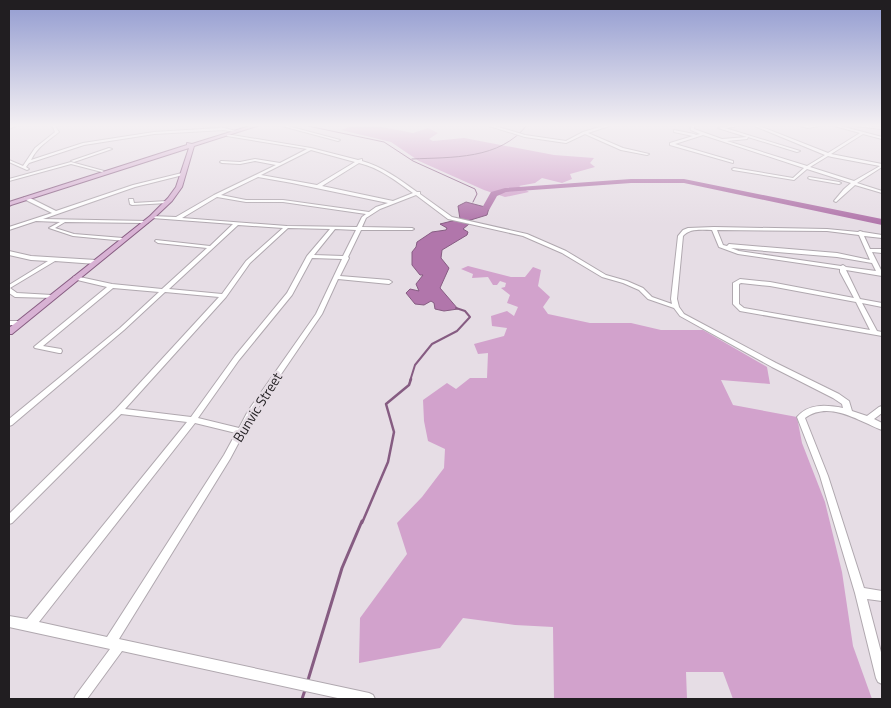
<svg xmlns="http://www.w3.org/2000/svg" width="891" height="708" viewBox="0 0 891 708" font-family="'Titillium Web',sans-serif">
<rect width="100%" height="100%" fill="#e6dde5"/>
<!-- green -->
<g fill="#d2a2cc">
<path d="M355,125H372L413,133L428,128L438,133L429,139L433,141L464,138L554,155L594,158L590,163L595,167L570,174L572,179L562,183L542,178L535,183L519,186L529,192L505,197L484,190L419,161L391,142L341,130Z"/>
<path d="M468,266L511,277H525L533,267L541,270L538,286L550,297L543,307L548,314L590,323H631L661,330H703L767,367L770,384L721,380L733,405L797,417L802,443L825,502L842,572L853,646L872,699H733L723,672H686L687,699H554L553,627L515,625L463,618L440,648L359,663L360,618L407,554L397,523L422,497L444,468L445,449L428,441L424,421L423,400L447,383L456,389L470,378H487L488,353L478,354L474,344L504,336L507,328L492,326L491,316L507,311L514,316L518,307L507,303L510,295L501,288L505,287L506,283L500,281L497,285H493L488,277L472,278L473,274L461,269Z"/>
</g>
<!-- water -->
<path fill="#b176ab" stroke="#865c82" d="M466,202L489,208L487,215L464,222L469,224L463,229L468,232L467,235L442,250L441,258L449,268L440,288L458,309L444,311L435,309L434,303L431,301L424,305L415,304L406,293L410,289L419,291L416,284L423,275H420L412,265V252L416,247L417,242L432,232L446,230L447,228L440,224L460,219L458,206Z"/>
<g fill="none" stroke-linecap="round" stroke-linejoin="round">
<!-- stream-far3 -->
<g stroke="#865c82" stroke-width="1">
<path d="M303,125L384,142L413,161L475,189L477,194L473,202"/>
<path d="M412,159C452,157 500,160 527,125"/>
</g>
<!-- stream-far2 -->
<path stroke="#865c82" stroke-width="2" d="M410,381L415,365L432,344L457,331L470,317L465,311L456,308"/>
<!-- stream-far1 -->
<path stroke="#865c82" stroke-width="2.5" d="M362,523L388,462L394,432L386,404L409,385L411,379"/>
<!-- stream -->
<g stroke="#865c82" stroke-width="3">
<path d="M308,680L342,568L362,521"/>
<path d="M302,699L305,690"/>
</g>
<!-- river -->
<path fill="#b176ab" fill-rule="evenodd" d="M631,179H684L882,219V225L684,183H631L506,192L497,196L489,210L482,208L491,192L505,188Z"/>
<defs>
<g id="minor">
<path d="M12,125H17L9,129V127Z"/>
<path d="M52,125H54L59,132C48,141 37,147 31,160L83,143L154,132L219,128L220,127L236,131L234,132L224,130L154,134L84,145L29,163L26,167L29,169L27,170L9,162V160L23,166L35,148L55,132Z"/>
<path d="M278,125H284L340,140L338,141Z"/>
<path d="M486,125H492L525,135L566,141L583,132L606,125H612L588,133L623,148L649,154L647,155L621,150L585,134L566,143L525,137Z"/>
<path d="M690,125H694V129L722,139L747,137L718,128L734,125V127L725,128L800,151L797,152L748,137L747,139L727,141L807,166L825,155L752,125H757L828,153L860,133L831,125H837L882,137V139L863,134L831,154L882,164V167L857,183L882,191V193L855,185L836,202L834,201L844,189L851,183L807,169L794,180L733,170L732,169L734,168L793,178L804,168L703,135L675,144L733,161V163L670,145V143L693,136L674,132V130L694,134L696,135L700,134L691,130ZM828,156L832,157L880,166L854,181L810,167Z"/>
<path d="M796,125H825L808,128Z"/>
<path d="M854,125L882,127V129L855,126Z"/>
<path d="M226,134L311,148L358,160L362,159V161C383,167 399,179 417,192H420V194L452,217L527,234L566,251L606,275L627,281L643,288L652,297L672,304L671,299L678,236L683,230L688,228L714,227L827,229L858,232L860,231L863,232L882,235V238L864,236L870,249H882V253L872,252L882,272V276L846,270L860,299L882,303V307L862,303L877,331L882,332V336L740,311L733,304V283L740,279L770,282L854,298L840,272V269L738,254L719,247L712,230C702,230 690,228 683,236L677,299L679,307L684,314L776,363L839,394L849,401L852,411L867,416L879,407L882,406V413L874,419L882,423V430C859,421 829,400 805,418L828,476L864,588L882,591V601L867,599L882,656V684L878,682L876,678L855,593L820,476L797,417C809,403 827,405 843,408L842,404L833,398L772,367L680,316L674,308L648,299L639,290L623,283L602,277L562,253L523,236L448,219L416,195L380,209L366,218L362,227L412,228L414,229L412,230H361L348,257L349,258L340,276L389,280L392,282L389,284L338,279L322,314L254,414L230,459L119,639L369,693L373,695L375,699H342L122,651L87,699H74L76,695L110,649L9,627V616L27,619L187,422L121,414L12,523L9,524V514L116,409L219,297L165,292L124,330L12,425L9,426V419L120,328L159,292L113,288L43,346L61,349L62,351L61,353H59L35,348L34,347L35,346L107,287L73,279V277L75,276L112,284L162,289L207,248L158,243L155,241L156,240L210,246L233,224L152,218H150V216L176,217L214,195L276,165L255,161L240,164L222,163L220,162L221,161L240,162L255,159L280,163L307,149L227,136ZM311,150L355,162L317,185L261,175ZM359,163C380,168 396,181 413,193L393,201L322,186ZM258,177L292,183L388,203L376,207L369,212L283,200H246L221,195ZM217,197L246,202H283L366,214L362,217L357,227L287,226L182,218ZM238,225L283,228L246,261L222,294L169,289ZM288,228L330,229L307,256L287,293L235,356L191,417L125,409L226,297L250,263ZM335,229L356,230L343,256L314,255ZM717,230L827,231L859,235L870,260L837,253L729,244L727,246L723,245ZM731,248L837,257L872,263L876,271L846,267L843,265L841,266L739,251ZM312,258L342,259L316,314L248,411L239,428L198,418L239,360L292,295ZM741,283L770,286L856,302L870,330L744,308L739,304V284ZM195,423L236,433L224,455L107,637L39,622Z"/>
<path d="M109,148L112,149L74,162L71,161Z"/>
<path d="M71,162L104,171L102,172L71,164L9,181V179Z"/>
<path d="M182,173H183V175L135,187L43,219L148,221V223H146L65,222L55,228L74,234L123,238L126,240L125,241L73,236L49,228L60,222L36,221L9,230V227L52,213L24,199V197H28L56,211L133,185Z"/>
<path d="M809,177L839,182L841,183L839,184L810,179L808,178Z"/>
<path d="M129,199H133L134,203L167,201L169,202L167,203L132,205L130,204Z"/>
<path d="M9,251L31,256L96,260L99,262L96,264L55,261L10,288L17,293L52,295L54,296L55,297L54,298L15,297L9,293V285L48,261L31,260L9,255Z"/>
<path d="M9,321H20L23,323L20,325H9Z"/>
</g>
<path id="major" d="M253,125H260L194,146L182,187L172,201L154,218L12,334H9V328L150,216L168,198L176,187L189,148L11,205L9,206V202L187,145V143L192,144Z"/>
</defs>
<!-- minor casing -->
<use href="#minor" stroke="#b0a8af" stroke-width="2"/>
<!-- major casing -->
<use href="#major" stroke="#875d82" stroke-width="2"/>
<!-- minor -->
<use href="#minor" fill="#fff" fill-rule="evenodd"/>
<!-- major -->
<use href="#major" fill="#d8b2d4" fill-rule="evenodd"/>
</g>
<!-- sky -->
<linearGradient id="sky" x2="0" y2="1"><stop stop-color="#929bd0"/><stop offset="0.56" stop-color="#f4f0f3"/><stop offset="1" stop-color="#f4f0f3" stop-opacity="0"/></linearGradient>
<rect width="891" height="224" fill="url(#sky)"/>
<g text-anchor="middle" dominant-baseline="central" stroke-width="5" stroke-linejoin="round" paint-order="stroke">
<!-- street labels -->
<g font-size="14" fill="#211e21" stroke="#e6dde5">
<text transform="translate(257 407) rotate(-58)">Bunvic Street</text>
</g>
</g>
<!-- border -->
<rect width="891" height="708" fill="none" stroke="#211e21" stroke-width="20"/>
</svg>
